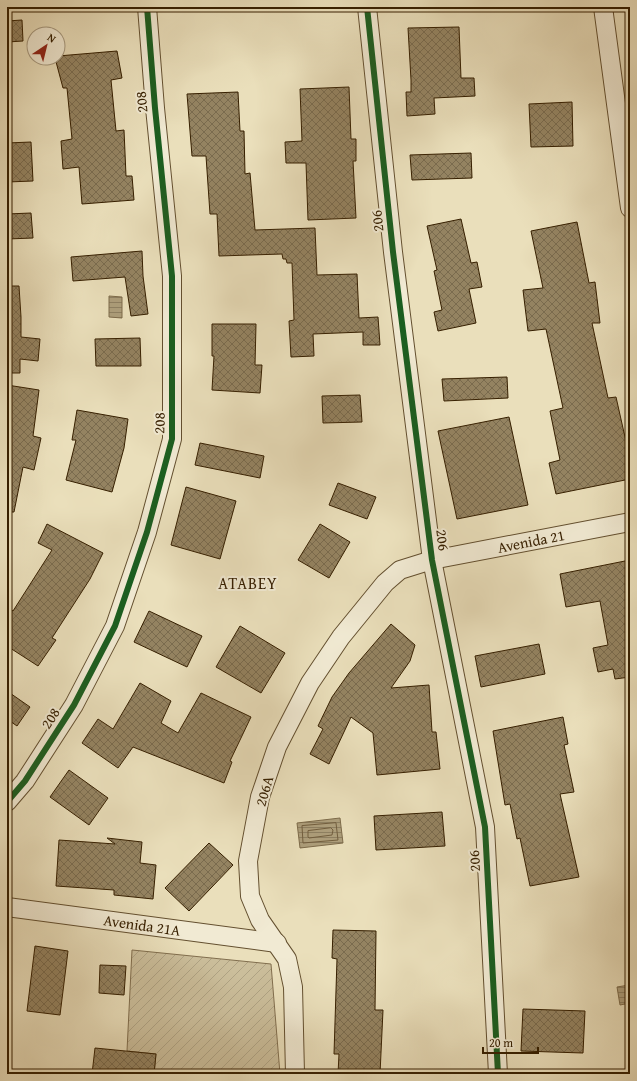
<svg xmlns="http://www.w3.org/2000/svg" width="637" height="1081" viewBox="0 0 637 1081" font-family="'Gentium Book Plus',serif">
<defs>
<pattern id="garden-furrows" width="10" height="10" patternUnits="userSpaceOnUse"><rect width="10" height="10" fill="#cbbe9b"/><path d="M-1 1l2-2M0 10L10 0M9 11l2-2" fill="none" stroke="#afa384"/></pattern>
<pattern id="water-rules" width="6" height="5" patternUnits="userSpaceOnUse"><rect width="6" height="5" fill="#ad9e7b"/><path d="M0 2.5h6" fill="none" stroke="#8e8062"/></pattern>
<pattern id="building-cross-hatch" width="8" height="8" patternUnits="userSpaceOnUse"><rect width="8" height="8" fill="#948361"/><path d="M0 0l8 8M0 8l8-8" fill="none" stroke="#7a6b4e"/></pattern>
</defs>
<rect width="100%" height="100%" fill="#eadfbb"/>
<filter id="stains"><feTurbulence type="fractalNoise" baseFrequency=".005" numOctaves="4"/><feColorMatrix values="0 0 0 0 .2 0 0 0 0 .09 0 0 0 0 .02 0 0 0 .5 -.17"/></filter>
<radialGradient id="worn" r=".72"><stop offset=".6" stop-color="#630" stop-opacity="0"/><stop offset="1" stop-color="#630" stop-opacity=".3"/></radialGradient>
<!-- garden -->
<path fill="url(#garden-furrows)" stroke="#806e4e" d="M132,950L271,964L280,1074H154L156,1054L127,1051Z"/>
<!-- water -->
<g fill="url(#water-rules)" stroke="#7d6b4a">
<path d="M109,296L122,297V318L109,317Z"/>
<path d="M340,818L343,843L300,848L297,823Z"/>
<path d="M629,985L630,1003L620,1005L617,987Z"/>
</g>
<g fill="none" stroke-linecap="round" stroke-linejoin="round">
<!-- shore -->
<g stroke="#725e3e" stroke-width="1">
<path d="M336,823L338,840L303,843L302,826Z"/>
<path d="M331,828L333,830L332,835L309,838L308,837V831Z"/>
</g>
</g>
<!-- building -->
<g fill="url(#building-cross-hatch)" stroke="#361f00">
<path d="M22,20L23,41L7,42V21Z"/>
<path d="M459,27L461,78H474L475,96L434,98L435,114L407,116L406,92H411V80L408,28Z"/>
<path d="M117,51L122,78L111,80L116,131L124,130L126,176H132L134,200L82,204L79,167L63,169L61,141L72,139L67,88H63L55,58H58V56Z"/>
<path d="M349,87L351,139H356V161H353L356,218L308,220L306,163H286L285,142L302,141L300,89Z"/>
<path d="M238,92L240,131H244L245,174L250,173L255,230L315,228L317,275L357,274L359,318L378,317L380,345H363V332L313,334L314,356L291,357L289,321L294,320L292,263H287L286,259H283L282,254L219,256L217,214H210L206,156H192L187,94Z"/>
<path d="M572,102L573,146L531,147L529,104Z"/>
<path d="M31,142L33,181L7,182V143Z"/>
<path d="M471,153L472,178L412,180L410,155Z"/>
<path d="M31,213L33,238L7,239V214Z"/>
<path d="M461,219L471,263L477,262L482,287L469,289L476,323L438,331L434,312L442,310L434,271L437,270L427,226Z"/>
<path d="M577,222L589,283L595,282L600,323H592L608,398L616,397L627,446H630V479L556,494L549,463L560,460L550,411L563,408L546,329L528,331L523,290L543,288L531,231Z"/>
<path d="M142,251L143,276L148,314L131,316L125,277L73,281L71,257Z"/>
<path d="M7,286H19L21,317V337L40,339L38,361L20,359V373H7Z"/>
<path d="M212,324H256L255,365H262L260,393L212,390L214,356H212Z"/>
<path d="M140,338L141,366H96L95,339Z"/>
<path d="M507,377L508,398L444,401L442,379Z"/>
<path d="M7,385L39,390L33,436L41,438L34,470L23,467L14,512H7Z"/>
<path d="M360,395L362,422L323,423L322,396Z"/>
<path d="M77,410L128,419L124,448L112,492L66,480L76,440H72Z"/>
<path d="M509,417L528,505L457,519L438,431Z"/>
<path d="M200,443L264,456L260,478L195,465Z"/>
<path d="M338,483L376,497L367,519L329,505Z"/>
<path d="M186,487L236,501L220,559L171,545Z"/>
<path d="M47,524L103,553L90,579L52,638L56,640L38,666L7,646V607L13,611L52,550L38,543Z"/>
<path d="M320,524L350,542L329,578L298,560Z"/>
<path d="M630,560V677L615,679L613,669L598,672L593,648L608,645L600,601L566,607L560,574Z"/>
<path d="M149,611L202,636L187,667L134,642Z"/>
<path d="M391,624L415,645L410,661L391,688L429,685L432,732H436L440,769L377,775L373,733L351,717L329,764L310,754L323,729L318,726L332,697L349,673Z"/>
<path d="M240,626L285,653L261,693L216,667Z"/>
<path d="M539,644L545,674L481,687L475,656Z"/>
<path d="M140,683L171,701L161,723L178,733L201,693L251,717L230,761L232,762L224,783L133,747L118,768L82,743L98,719L113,729Z"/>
<path d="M7,691L30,707L17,726L7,719Z"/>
<path d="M563,717L568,744L564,745L574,792L560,794L579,877L530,886L520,838L517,839L510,804L505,805L493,731Z"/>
<path d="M69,770L108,798L89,825L50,797Z"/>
<path d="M442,812L445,846L376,850L374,816Z"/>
<path d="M107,838L142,842L140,863L156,865L153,899L114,895V890L56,886L59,840L115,844Z"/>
<path d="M209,843L233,865L189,911L165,888Z"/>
<path d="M333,930L376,931L375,1010H383L380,1074H338L339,1054H334L337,959L332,958Z"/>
<path d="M35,946L68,951L60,1015L27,1011Z"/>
<path d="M100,965L126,966L124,995L99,993Z"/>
<path d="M523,1009L585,1011L583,1053L521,1051Z"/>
<path d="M95,1048L156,1054L154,1074H92Z"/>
</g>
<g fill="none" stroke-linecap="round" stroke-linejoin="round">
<defs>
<g id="minor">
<path d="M367,7L393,252L432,560L485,827L498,1074"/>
<path d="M603,7L630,208"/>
<path d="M7,802L25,781L74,705L115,626L147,532L172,439V276L155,108L147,7"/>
<path d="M7,907L277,943"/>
<path d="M295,1074L293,987L287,959L260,920L250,896L248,861L260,797L277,747L310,683L341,637L385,583L400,570L432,560L630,522"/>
</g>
</defs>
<!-- minor casing -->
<use href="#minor" stroke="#634f2f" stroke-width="20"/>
<!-- minor -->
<use href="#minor" stroke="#f1ead3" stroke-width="18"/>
<defs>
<g id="cycleway">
<path d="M367,7L393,252L432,560L485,827L498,1074"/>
<path d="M7,802L25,781L74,705L115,626L147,532L172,439V276L155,108L147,7"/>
</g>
</defs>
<!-- cycleway casing -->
<use href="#cycleway" stroke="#f1ead3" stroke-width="8"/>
<!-- cycleway -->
<use href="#cycleway" stroke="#1b5e20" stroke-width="6"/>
</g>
<g text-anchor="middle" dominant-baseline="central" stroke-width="4" stroke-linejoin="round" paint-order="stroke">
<!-- street labels -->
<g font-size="15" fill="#361f00" stroke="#f1ead3">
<text transform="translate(141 102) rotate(-95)">208</text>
<text transform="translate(377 221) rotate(-96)">206</text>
<text transform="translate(159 423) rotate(-89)">208</text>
<text transform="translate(443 540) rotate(83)">206</text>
<text transform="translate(531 541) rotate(-11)">Avenida 21</text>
<text transform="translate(50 718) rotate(-57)">208</text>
<text transform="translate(264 791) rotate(-74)">206A</text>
<text transform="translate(474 861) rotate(-93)">206</text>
<text transform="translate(142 925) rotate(8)">Avenida 21A</text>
</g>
<!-- neighbourhood labels -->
<g font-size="16" letter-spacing="1" fill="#361f00" stroke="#f1ead3">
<text x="248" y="583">ATABEY</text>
</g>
</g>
<!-- margin -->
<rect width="637" height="1081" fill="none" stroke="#eadfbb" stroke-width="24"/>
<rect x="8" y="8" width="621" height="1065" fill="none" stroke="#361f00" stroke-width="2"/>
<rect x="12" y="12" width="613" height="1057" fill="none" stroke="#361f00"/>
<!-- north arrow -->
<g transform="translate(46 46) rotate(35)"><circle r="19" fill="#f1ead3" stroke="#a6997f"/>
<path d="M0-3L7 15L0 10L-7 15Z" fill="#8f2418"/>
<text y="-6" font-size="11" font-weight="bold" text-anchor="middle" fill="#361f00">N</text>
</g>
<!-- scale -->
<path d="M483 1047v6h55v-6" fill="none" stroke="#361f00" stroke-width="2"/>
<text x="489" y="1047" font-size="12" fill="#361f00" stroke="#f1ead3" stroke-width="3" paint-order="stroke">20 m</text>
<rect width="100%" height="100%" filter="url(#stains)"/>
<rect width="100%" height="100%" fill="url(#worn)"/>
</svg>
